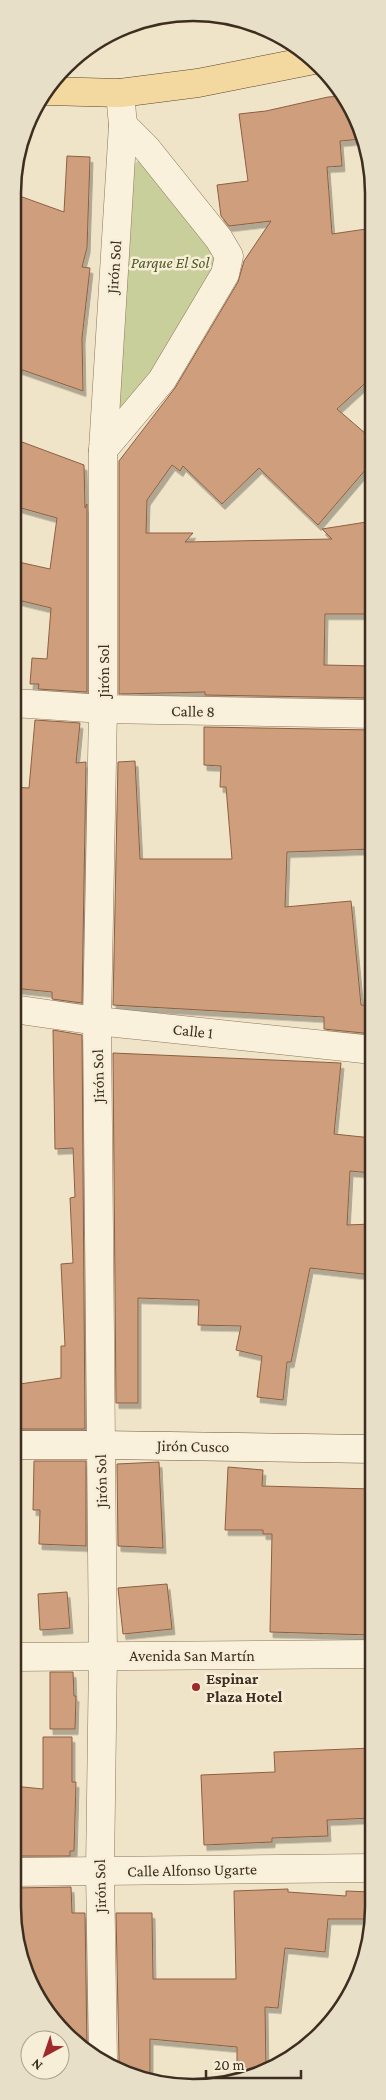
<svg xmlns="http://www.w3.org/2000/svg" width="386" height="2100" viewBox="0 0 386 2100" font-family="'Crimson Pro',serif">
<defs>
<filter id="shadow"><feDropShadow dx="3" dy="5.5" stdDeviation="0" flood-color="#0004"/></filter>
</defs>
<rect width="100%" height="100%" fill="#f0e4c8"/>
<!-- green -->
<path fill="#c9cf9b" d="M138,161L146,162L222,257L186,329L117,421L130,168Z"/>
<!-- building -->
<g fill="#cf9f7d" stroke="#8d5f41" filter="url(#shadow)">
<path d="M343,96L355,113L362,139L340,141L342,166L327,167L332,234L373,228V376L337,409L373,440V461L318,525L259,468L222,504L183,466L180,471L172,465L147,500L146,533H193L185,542L332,539L322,529L373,521L372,614H325L324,665L373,666V698L205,695V692L119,694V461L175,388L238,282L244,261L271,221L229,226L221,216L217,185L248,181L239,114L266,111L328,97Z"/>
<path d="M67,156L90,157L87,248L82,267L90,268L82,338L83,391L14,367V361L21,340L14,338V194L64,212Z"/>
<path d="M14,439L84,465L85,508L87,504V692L38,689L39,684H30L32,658L47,659L51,608L14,599V561L50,569L57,518L14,506Z"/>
<path d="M35,720L80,723L76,763L86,762L82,1003L52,999V992L13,988V891L16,892L18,822H13V787L29,788Z"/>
<path d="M204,727L373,730V849L287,852L285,907L351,901L361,1005L373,1006V1034L324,1029V1017L113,1005L118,762L135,761L140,859H232L226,787H220L221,766L204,765Z"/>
<path d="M53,1030L82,1035L85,1429H13V1385L61,1378V1346H65L61,1264L73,1263L70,1198L75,1197L73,1148L55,1149Z"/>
<path d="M113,1053L341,1063L334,1134L372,1138V1173L350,1171L347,1225L372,1224V1275L310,1268L291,1362H287L283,1400L257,1397L262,1356L236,1350L241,1326L198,1325L199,1300L138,1298V1403H116Z"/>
<path d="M34,1461H86V1546L39,1544L40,1510H33Z"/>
<path d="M159,1462L163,1548L118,1546L117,1464Z"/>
<path d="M228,1467L263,1470L262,1486L372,1489V1635L270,1632L272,1534H263V1530H225Z"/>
<path d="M167,1584L172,1629L123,1634L118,1588Z"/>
<path d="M67,1592L70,1628L40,1630L38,1594Z"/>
<path d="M50,1672H73L74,1696H76L75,1729H50Z"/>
<path d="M43,1737H72V1782H76L74,1851H70V1856H13V1786L43,1789Z"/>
<path d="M372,1748V1818L327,1820L328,1836L272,1838V1842L204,1845L201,1775L275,1772L274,1752Z"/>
<path d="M71,1887L72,1913H85L87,2049L65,2034L26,1976L12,1907L13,1888Z"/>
<path d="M288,1889V1892L346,1896V1891L372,1892V1919H328L325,1952L285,1948L278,2008L265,2007L266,2069L251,2078L242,2079L241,2072H237V2047L150,2039V2080L124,2074L116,2068L119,2060L116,1913H152L153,1979H236L234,1891Z"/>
</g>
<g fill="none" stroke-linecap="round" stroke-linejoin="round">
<defs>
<g id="street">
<path d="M103,450L162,380L225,274L229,256L219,239L147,149L123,125"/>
<path d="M14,703L103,709L373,714"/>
<path d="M13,1009L97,1021L373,1050"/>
<path d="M13,1657L372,1654"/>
<path d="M13,1872L372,1868"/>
<path d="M103,2060L100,1870L103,1656L97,1021L103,709V450L123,125L120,93"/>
</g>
<path id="secondary" d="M13,1445H101L372,1449"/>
<path id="primary" d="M47,91L120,93L198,83L314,60"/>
</defs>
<!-- street casing -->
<use href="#street" stroke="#8d765c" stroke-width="29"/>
<!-- secondary casing -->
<use href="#secondary" stroke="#6f573f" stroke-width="29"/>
<!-- primary casing -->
<use href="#primary" stroke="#5b4430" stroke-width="29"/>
<!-- street -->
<use href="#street" stroke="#faf1dc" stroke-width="28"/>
<!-- secondary -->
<use href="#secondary" stroke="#faf1dc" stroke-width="28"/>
<!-- primary -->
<use href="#primary" stroke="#f3d9a0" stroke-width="28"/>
</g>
<!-- markers -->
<circle fill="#9e2a2b" stroke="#f7eed8" stroke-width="2" cx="196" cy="1687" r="5"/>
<g text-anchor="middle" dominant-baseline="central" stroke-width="5" stroke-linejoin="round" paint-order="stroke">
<!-- park labels -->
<g font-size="16" font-style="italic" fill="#4d5a26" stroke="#f7eed8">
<text x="170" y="262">Parque El Sol</text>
</g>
<!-- street labels -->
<g font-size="16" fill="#3d2e20" stroke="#f7eed8">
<text transform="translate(114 267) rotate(-86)">Jirón Sol</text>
<text transform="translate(103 671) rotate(-90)">Jirón Sol</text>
<text transform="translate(193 711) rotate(1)">Calle 8</text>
<text transform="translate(193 1031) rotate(6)">Calle 1</text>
<text transform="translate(98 1076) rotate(-91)">Jirón Sol</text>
<text transform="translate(193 1446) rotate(1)">Jirón Cusco</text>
<text transform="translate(101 1481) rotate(-91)">Jirón Sol</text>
<text x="192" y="1655">Avenida San Martín</text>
<text transform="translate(192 1870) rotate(-1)">Calle Alfonso Ugarte</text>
<text transform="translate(100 1886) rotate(-91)">Jirón Sol</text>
</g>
<!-- poi labels -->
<g font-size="16" font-weight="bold" fill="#3d2e20" stroke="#f7eed8" text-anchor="start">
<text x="206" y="1678">Espinar<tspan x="206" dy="18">Plaza Hotel</tspan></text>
</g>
</g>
<!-- crop -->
<path d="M0 0H386V2100H0ZM193 21H193A172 172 0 0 1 365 193V1907A172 172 0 0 1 193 2079H193A172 172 0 0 1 21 1907V193A172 172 0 0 1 193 21Z" fill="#e8dfc9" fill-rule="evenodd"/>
<path fill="none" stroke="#3d2e20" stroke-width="2.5" d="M193 21H193A172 172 0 0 1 365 193V1907A172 172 0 0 1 193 2079H193A172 172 0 0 1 21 1907V193A172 172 0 0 1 193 21Z"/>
<!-- north arrow -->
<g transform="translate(45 2055) rotate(220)"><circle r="24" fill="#f7eed8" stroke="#ada18e"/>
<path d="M0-4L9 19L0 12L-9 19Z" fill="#9e2a2b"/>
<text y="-8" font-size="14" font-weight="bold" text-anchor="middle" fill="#3d2e20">N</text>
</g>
<!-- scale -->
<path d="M206 2070v8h95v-8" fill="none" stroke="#3d2e20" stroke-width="2.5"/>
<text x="214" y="2070" font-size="15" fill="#3d2e20" stroke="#f7eed8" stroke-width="4" paint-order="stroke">20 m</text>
</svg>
